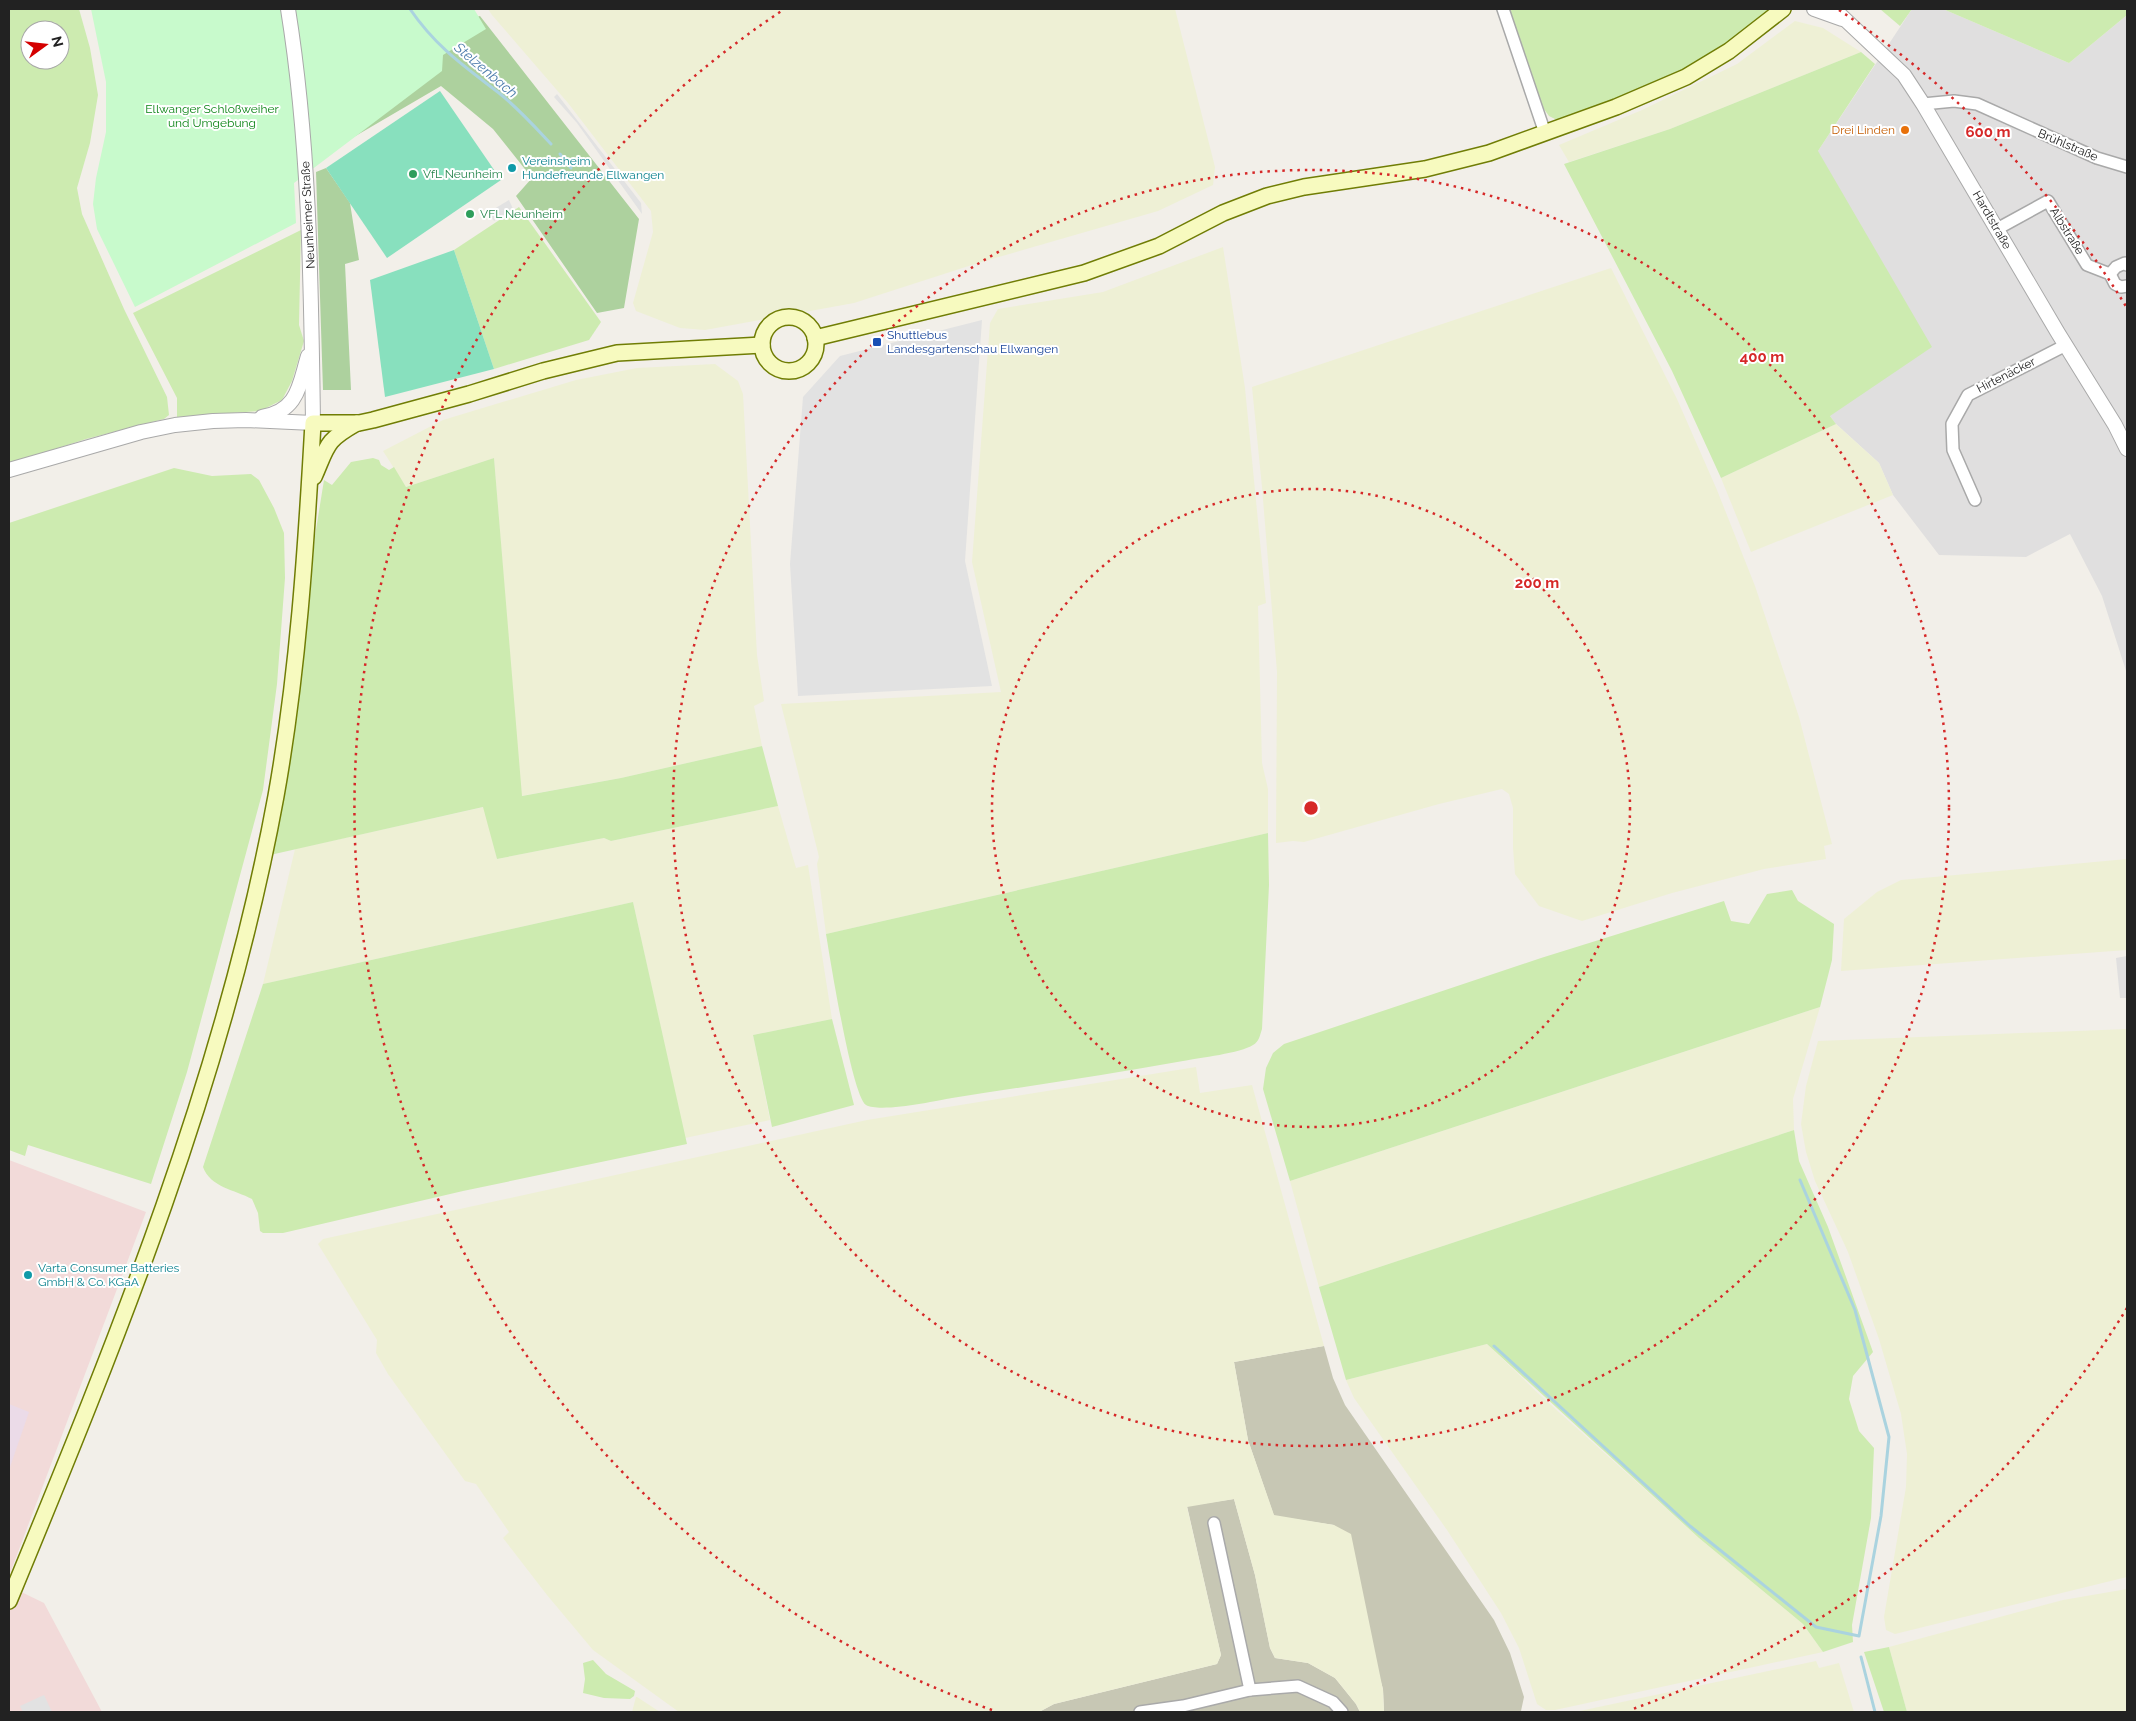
<svg xmlns="http://www.w3.org/2000/svg" width="2136" height="1721" viewBox="0 0 2136 1721" font-family="Raleway,sans-serif">
<rect width="100%" height="100%" fill="#f2efe9"/>
<!-- residential -->
<g fill="#e0dfdf">
<path d="M1912,9H1943L2069,63L2127,15V674L2102,596L2070,534L2026,557L1939,555L1893,495L1879,463L1836,424L1830,416L1818,151Z"/>
<path d="M2127,956V998H2120L2116,958Z"/>
</g>
<!-- commercial -->
<g fill="#f2dad9">
<path d="M9,1160L146,1212L9,1576Z"/>
<path d="M9,1586L44,1603L102,1712H9Z"/>
</g>
<!-- industrial -->
<path fill="#ebdbe8" d="M9,1404L29,1412L9,1470Z"/>
<!-- construction -->
<g fill="#c7c7b4">
<path d="M1324,1346L1333,1378L1345,1405L1494,1620L1510,1653L1524,1697L1521,1711L1384,1712L1383,1689L1334,1525L1274,1516L1248,1440L1234,1362Z"/>
<path d="M1234,1499L1255,1575L1270,1648L1275,1658L1308,1663L1335,1678L1356,1704L1360,1712H1039L1054,1704L1217,1664L1221,1655L1187,1506Z"/>
</g>
<!-- farmland -->
<g fill="#eef0d5">
<path d="M488,9H1175L1215,167L1213,185L1158,211L978,263L854,303L705,330L680,328L636,311L633,303L653,232L651,211L568,103L492,15Z"/>
<path d="M1795,21L1823,28L1861,52L1670,129L1569,162L1559,145L1642,110L1737,64Z"/>
<path d="M1223,247L1245,388L1266,603L1258,606L1262,763L1268,789V833L826,934L817,864L819,857L781,704L1001,692L972,562L990,323L998,309L1103,292Z"/>
<path d="M1611,268L1677,399L1717,490L1755,586L1799,717L1832,844L1824,846L1826,859L1764,869L1672,893L1582,921L1539,906L1515,874L1513,848V808L1509,794L1502,789L1439,804L1304,842L1293,841L1276,843L1277,672L1262,487L1252,387Z"/>
<path d="M715,364L738,381L743,394L757,655L764,701L754,706L762,746L621,778L521,796L494,458L406,487L383,451L443,420L576,380L637,368Z"/>
<path d="M1836,424L1879,463L1893,495L1751,552L1721,478Z"/>
<path d="M778,806L796,868L808,865L832,1019L753,1035L770,1120L685,1138L633,902L263,984L295,849L484,807L497,859L604,838L611,841Z"/>
<path d="M2127,859V950L1841,971L1844,919L1877,892L1901,880Z"/>
<path d="M1820,1007L1793,1099L1794,1130L1319,1287L1290,1181Z"/>
<path d="M2127,1029V1577L1895,1634L1886,1630L1884,1617L1906,1487L1907,1454L1901,1414L1879,1339L1848,1252L1815,1181L1806,1152L1801,1124L1806,1086L1818,1041Z"/>
<path d="M1196,1067L1200,1093L1252,1085L1324,1346L1234,1362L1248,1440L1274,1515L1334,1525L1351,1534L1383,1690L1384,1712H1360L1356,1704L1335,1678L1308,1663L1275,1658L1270,1648L1255,1575L1234,1499L1187,1507L1221,1655L1217,1664L1054,1704L1039,1712H679L593,1650L547,1595L503,1538L509,1532L476,1484L465,1481L388,1374L376,1353L377,1340L318,1244L323,1239L867,1120Z"/>
<path d="M1487,1344L1542,1397L1699,1538L1803,1624L1823,1652L1555,1710H1546L1537,1704L1519,1648L1501,1613L1447,1530L1354,1398L1346,1380Z"/>
<path d="M2127,1589V1712H1907L1889,1647L2063,1600Z"/>
<path d="M1816,1661L1819,1668L1839,1663L1854,1712H1575Z"/>
<path d="M636,1697H637L660,1712H632Z"/>
</g>
<!-- grass -->
<g fill="#cdebb0" fill-rule="evenodd">
<path d="M9,9H79L90,48L98,95L90,143L77,188L82,214L124,309L167,397L169,415L164,419L86,439L9,464ZM30,30H60V60H30Z"/>
<path d="M1509,9H1773L1724,47L1680,72L1561,122L1549,116L1541,105Z"/>
<path d="M1880,9H1912L1900,26Z"/>
<path d="M1943,9H2127V15L2069,63Z"/>
<path d="M1861,52L1875,64L1818,151L1932,347L1830,416L1836,424L1721,478L1672,371L1564,164L1670,129Z"/>
<path d="M519,207L601,322L589,340L494,369L454,250Z"/>
<path d="M301,230L299,325L304,341L292,381L282,400L260,411L177,417V398L133,313Z"/>
<path d="M373,458L379,460L381,465L389,470L394,467L406,487L494,458L522,796L621,778L762,746L778,806L611,841L604,838L497,859L483,807L270,855L309,608L315,536L324,480L332,485L351,462Z"/>
<path d="M174,468L212,476L251,474L259,480L274,508L284,533L285,578L277,684L263,790L187,1072L151,1184L28,1145L25,1156L9,1150V523Z"/>
<path d="M1268,833L1269,885L1262,1029C1260,1035 1259,1042 1253,1045C1241,1053 1199,1058 1183,1061C1106,1075 1029,1086 952,1098C935,1101 880,1113 866,1105C852,1096 830,958 826,934Z"/>
<path d="M1792,890L1798,901L1834,924L1832,960L1820,1007L1290,1181L1263,1089L1266,1068L1273,1053L1284,1044L1541,958L1724,901L1731,921L1749,924L1767,894Z"/>
<path d="M633,902L687,1144L463,1191L283,1233H263L260,1231L258,1213L252,1199C235,1190 210,1187 203,1167L263,984Z"/>
<path d="M832,1019L854,1105L772,1127L753,1035Z"/>
<path d="M1794,1130L1799,1161L1828,1227L1873,1352L1853,1376L1849,1399L1859,1431L1874,1448L1871,1518L1852,1625L1853,1642L1823,1652L1803,1624L1699,1538L1487,1344L1346,1380L1319,1287Z"/>
<path d="M1889,1647L1907,1712H1884L1864,1652Z"/>
<path d="M593,1660L606,1674L635,1691L634,1696L630,1699L604,1698L583,1693L585,1679L583,1663Z"/>
</g>
<!-- forest -->
<g fill="#add19e">
<path d="M480,16L639,219L624,308L597,313L516,196L532,178L493,129L441,86L335,148L426,32Z"/>
<path d="M326,168L350,203L359,260L345,264L351,390H323L316,172Z"/>
</g>
<!-- park -->
<path fill="#c8facc" d="M91,9H474L486,29L443,55L442,71L294,183L296,223L135,307L97,229L93,204L96,178L106,132V82Z"/>
<!-- pitch -->
<g fill="#88e0be">
<path d="M440,91L501,180L387,258L326,168Z"/>
<path d="M454,250L494,369L385,397L370,280Z"/>
</g>
<!-- parking -->
<g fill="#e2e2e2">
<path d="M557,94L641,203L642,214L577,123L554,97Z"/>
<path d="M509,200L513,209L494,221L489,212Z"/>
<path d="M982,320L965,561L992,686L798,696L790,564L803,397L840,356Z"/>
<path d="M44,1695L52,1712H23L20,1706Z"/>
</g>
<g fill="none" stroke-linecap="round" stroke-linejoin="round">
<!-- stream -->
<g stroke="#aad3df" stroke-width="3">
<path d="M410,9C436,47 464,66 499,93C518,108 535,127 551,144"/>
<path d="M560,154L571,168"/>
<path d="M1494,1346L1690,1526L1816,1627L1859,1636L1881,1516L1889,1437L1855,1310L1800,1180"/>
<path d="M1861,1657L1875,1712"/>
</g>
<defs>
<g id="minor">
<path d="M1503,9L1545,133"/>
<path d="M1923,104L1954,101L1977,104L2097,158L2127,167"/>
<path d="M1997,229L2048,201L2087,265L2110,274L2115,284L2121,287L2127,286"/>
<path d="M2110,274L2116,267L2125,263L2127,265"/>
<path d="M1975,500L1953,450L1952,424L1968,395L2066,345"/>
<path d="M1214,1523L1250,1690"/>
<path d="M1140,1712L1183,1706L1250,1690L1298,1686L1333,1702L1342,1712"/>
</g>
<g id="tertiary">
<path d="M1814,9L1842,19"/>
<path d="M1834,9L1904,75L1923,104L2058,333L2115,425L2127,449"/>
<path d="M262,417C298,411 299,386 308,356"/>
<path d="M9,470L141,432L175,425L213,421L246,420L313,423C311,284 310,146 288,9"/>
</g>
<g id="secondary">
<circle cx="789" cy="344" r="27"/>
<path d="M815,338L1084,273L1159,246L1223,213L1267,196L1304,187L1425,169L1489,153L1616,107L1686,77L1729,51L1783,9"/>
<path d="M314,477C328,445 325,441 357,423"/>
<path d="M9,1601C117,1340 225,1076 276,796C298,673 306,548 313,423H359L373,420L469,394L543,371L617,353L762,345"/>
</g>
</defs>
<!-- minor casing -->
<use href="#minor" stroke="#a9a9a9" stroke-width="14"/>
<!-- tertiary casing -->
<use href="#tertiary" stroke="#a9a9a9" stroke-width="16"/>
<!-- secondary casing -->
<use href="#secondary" stroke="#707d05" stroke-width="18"/>
<!-- minor -->
<use href="#minor" stroke="#fff" stroke-width="11"/>
<!-- tertiary -->
<use href="#tertiary" stroke="#fff" stroke-width="14"/>
<!-- secondary -->
<use href="#secondary" stroke="#f7fabf" stroke-width="15"/>
</g>
<!-- distance rings -->
<g fill="none" stroke="#d62828" stroke-width="2.5" stroke-dasharray="2.5 5">
<circle cx="1311" cy="808" r="319"/>
<circle cx="1311" cy="808" r="638"/>
<path d="M2127 1308A957 957 0 0 1 1630 1710M992 1710A957 957 0 0 1 783 10M1839 10A957 957 0 0 1 2127 308"/>
</g>
<!-- markers -->
<circle fill="#e8710a" stroke="#fff" stroke-width="2" cx="1905" cy="130" r="5"/>
<g fill="#0f9aa8" stroke="#fff" stroke-width="2">
<circle cx="512" cy="168" r="5"/>
<circle cx="28" cy="1275" r="5"/>
</g>
<g fill="#2e9e5b" stroke="#fff" stroke-width="2">
<circle cx="413" cy="174" r="5"/>
<circle cx="470" cy="214" r="5"/>
</g>
<rect fill="#1a4fb4" stroke="#fff" stroke-width="2" x="872" y="337" width="10" height="10" rx="2.5"/>
<g text-anchor="middle" dominant-baseline="central" stroke-width="4" stroke-linejoin="round" paint-order="stroke">
<!-- park labels -->
<g font-size="12" fill="#0c8416" stroke="#fff">
<text x="212" y="109">Ellwanger Schloßweiher<tspan x="212" dy="14">und Umgebung</tspan></text>
</g>
<!-- food labels -->
<g font-size="12" fill="#c56008" stroke="#fff" text-anchor="end">
<text x="1895" y="130">Drei Linden</text>
</g>
<!-- street labels -->
<g font-size="12" fill="#222" stroke="#fff">
<text transform="translate(2068 145) rotate(23)">Brühlstraße</text>
<text transform="translate(308 215) rotate(-93)">Neunheimer Straße</text>
<text transform="translate(1992 220) rotate(60)">Hardtstraße</text>
<text transform="translate(2067 231) rotate(58)">Albstraße</text>
<text transform="translate(2006 375) rotate(-27)">Hirtenäcker</text>
</g>
<!-- culture labels -->
<g font-size="12" fill="#0d838f" stroke="#fff" text-anchor="start">
<text x="522" y="161">Vereinsheim<tspan x="522" dy="14">Hundefreunde Ellwangen</tspan></text>
<text x="38" y="1268">Varta Consumer Batteries<tspan x="38" dy="14">GmbH &amp; Co. KGaA</tspan></text>
</g>
<!-- leisure labels -->
<g font-size="12" fill="#27864d" stroke="#fff" text-anchor="start">
<text x="423" y="174">VfL Neunheim</text>
<text x="480" y="214">VFL Neunheim</text>
</g>
<!-- transit labels -->
<g font-size="12" fill="#164399" stroke="#fff" text-anchor="start">
<text x="887" y="335">Shuttlebus<tspan x="887" dy="14">Landesgartenschau Ellwangen</tspan></text>
</g>
<!-- water labels -->
<g font-size="14" font-style="italic" fill="#4a7aab" stroke="#fff">
<text transform="translate(486 70) rotate(40)">Stelzenbach</text>
</g>
</g>
<circle cx="1311" cy="808" r="8" fill="#d62828" stroke="#fff" stroke-width="2.5"/>
<g font-size="15" text-anchor="middle" font-weight="bold" fill="#d62828" stroke="#fff" stroke-width="4" stroke-linejoin="round" paint-order="stroke">
<text x="1988" y="137">600 m</text>
<text x="1762" y="362">400 m</text>
<text x="1537" y="588">200 m</text>
</g>
<!-- border -->
<rect width="2136" height="1721" fill="none" stroke="#222222" stroke-width="20"/>
<!-- north arrow -->
<g transform="translate(45 45) rotate(75)"><circle r="24" fill="#ffffff" stroke="#a7a7a7"/>
<path d="M0-4L9 19L0 12L-9 19Z" fill="#d40000"/>
<text y="-8" font-size="14" font-weight="bold" text-anchor="middle" fill="#222222">N</text>
</g>
</svg>
